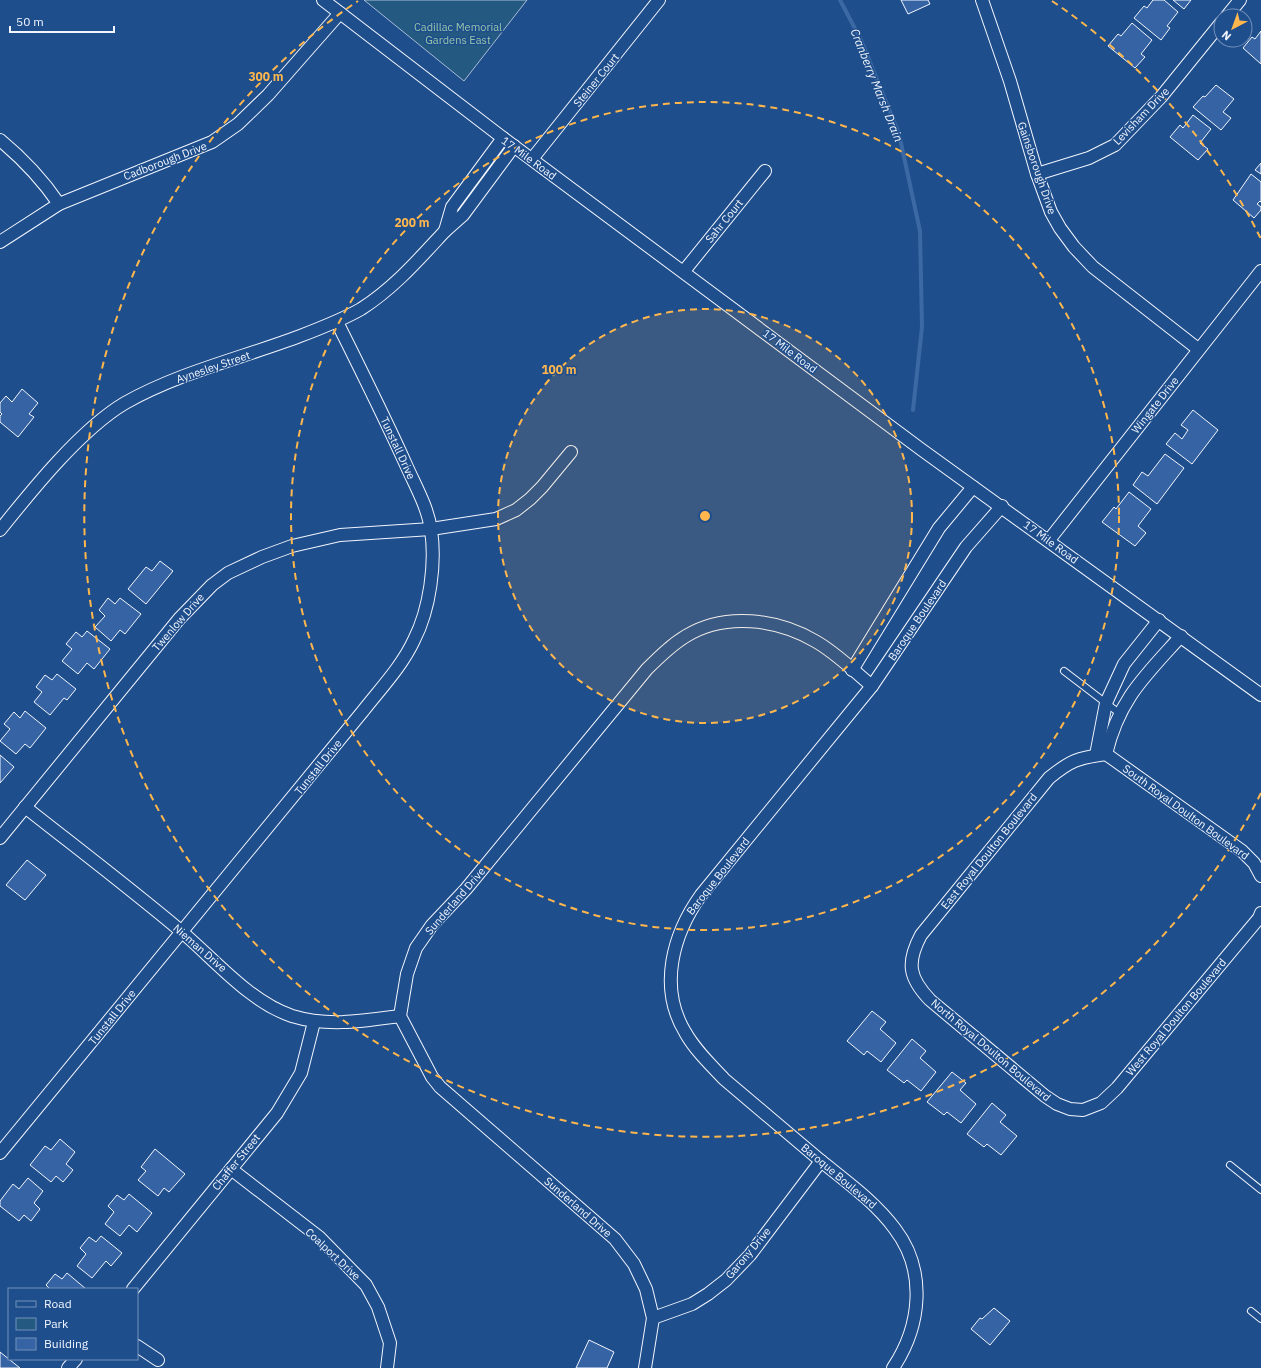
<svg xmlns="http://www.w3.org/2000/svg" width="1261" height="1368" viewBox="0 0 1261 1368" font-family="'IBM Plex Sans',sans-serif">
<rect width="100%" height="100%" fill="#1f4e8c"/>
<!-- green -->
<path fill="#245a82" stroke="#a8bbd7" d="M364,0H527L464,81Z"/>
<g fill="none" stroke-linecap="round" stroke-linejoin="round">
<!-- stream -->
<path stroke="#3b69a3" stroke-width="4" d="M840,0L861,40L899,134L920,231L922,327L913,410"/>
</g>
<!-- building -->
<g fill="#3563a3" stroke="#f2f6ff">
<path d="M901,0H928L930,4L908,14Z"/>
<path d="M1153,0H1164L1178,12L1167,26L1170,28L1161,40L1134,18L1144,6L1147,8Z"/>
<path d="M1173,0H1191L1184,9Z"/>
<path d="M1132,23L1152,40L1141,54L1145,57L1135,68L1108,46L1118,34L1121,36Z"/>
<path d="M1261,31V64L1243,48L1252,37L1255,39Z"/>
<path d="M1216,85L1234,99L1223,112L1231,118L1221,130L1193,107L1203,96L1205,97Z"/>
<path d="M1193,115L1211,129L1200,143L1208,149L1198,160L1170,137L1180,125L1183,128Z"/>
<path d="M1261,163V174L1255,170Z"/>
<path d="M1251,174L1261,182V202L1260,201L1257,204L1261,207V210L1254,218L1233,200Z"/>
<path d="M22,389L38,403L29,414L34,417L18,437L0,422V416L2,414L0,412V403L6,396L12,402Z"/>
<path d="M1193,410L1218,430L1192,464L1166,444L1175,433L1182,439L1188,430L1181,425Z"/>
<path d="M1165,454L1184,468L1157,504L1133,485L1142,472L1148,476Z"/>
<path d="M1129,492L1151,509L1138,526L1146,533L1135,546L1102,522L1114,507L1116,509Z"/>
<path d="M160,561L173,571L146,604L128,589L146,567L152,571Z"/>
<path d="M108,598L115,604L120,598L141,614L125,634L120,630L111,641L95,627L105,616L99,610Z"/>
<path d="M87,631L110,649L94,669L87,663L78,674L62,661L72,649L66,644L76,632L82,637Z"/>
<path d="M57,674L76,689L67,700L64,698L50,715L34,702L42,692L36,687L45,675L52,680Z"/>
<path d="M25,711L46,728L30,748L25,744L16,754L0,741L10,729L4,724L14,712L20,718Z"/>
<path d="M0,755L14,767L0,783Z"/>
<path d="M27,860L46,875L25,900L6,885Z"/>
<path d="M872,1011L886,1022L880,1029L896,1043L881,1062L867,1051L864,1055L847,1041Z"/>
<path d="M912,1039L926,1051L920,1058L936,1072L921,1091L907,1080L904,1083L887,1070Z"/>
<path d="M952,1072L966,1083L960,1090L976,1104L961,1123L947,1112L944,1115L927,1102Z"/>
<path d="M992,1103L1006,1115L1000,1122L1017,1136L1001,1155L987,1144L984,1147L967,1134Z"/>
<path d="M60,1139L75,1152L66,1164L73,1170L63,1182L56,1176L51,1182L30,1165L45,1146L51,1150Z"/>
<path d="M155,1149L185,1174L169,1192L164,1188L158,1196L138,1180L146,1171L141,1167Z"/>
<path d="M28,1178L43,1191L34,1203L40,1209L31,1221L24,1215L19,1221L0,1206V1201L13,1184L19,1189Z"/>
<path d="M129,1194L152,1213L137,1232L129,1225L120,1236L105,1224L114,1212L108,1206L117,1195L124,1200Z"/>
<path d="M101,1236L122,1253L111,1266L106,1261L92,1278L77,1266L86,1254L80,1248L89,1237L96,1242Z"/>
<path d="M67,1273L86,1289H50L46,1285L55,1274L62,1279Z"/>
<path d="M994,1308L1010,1321L990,1345L971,1329L980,1318L982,1319Z"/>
<path d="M589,1340L614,1352L607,1368H576Z"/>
<path d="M0,1352L20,1368H0Z"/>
</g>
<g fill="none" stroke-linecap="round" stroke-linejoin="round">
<defs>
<g id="service">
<path d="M1064,671L1119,713"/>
<path d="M1230,1165L1261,1190"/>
<path d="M1251,1311L1261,1319"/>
</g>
<g id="minor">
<path d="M323,0L503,138L922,450L1261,695"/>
<path d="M982,0L1010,81L1037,174L1051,212L1060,228L1074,247L1093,267L1198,349"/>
<path d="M1227,16L1240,0"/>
<path d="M503,138L452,207L445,231L463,215L514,146"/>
<path d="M0,140C23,159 42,179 59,204"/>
<path d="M532,159L659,0"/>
<path d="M1037,174L1089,158L1115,145L1161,97L1221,23"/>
<path d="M0,242L59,204L212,142L238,124L268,95L340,13"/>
<path d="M684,271L765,171"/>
<path d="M0,530C32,490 81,429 125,403C180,372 242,358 300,336C321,328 342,320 361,309C394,288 419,259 445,231"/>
<path d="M1049,540L1261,271"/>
<path d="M852,670L939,528L973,487"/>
<path d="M1106,754C1078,758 1071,760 1049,778L921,935C906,963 909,978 930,1000L1045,1096L1057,1104L1070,1109L1083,1110L1101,1103L1117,1088L1259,918L1261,913"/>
<path d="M1106,754L1242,851L1254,863L1261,876"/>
<path d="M1106,754C1119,699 1145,676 1181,636"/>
<path d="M1096,755L1106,703L1124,664L1159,620"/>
<path d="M25,807C77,848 131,889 182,932C215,960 250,1002 292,1016C328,1027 363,1021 400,1016"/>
<path d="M0,838L179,619L212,585L228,573L262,557L292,546L340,535L431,529L496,519L516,510L530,499L542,487L571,452"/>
<path d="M0,1153L363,711C381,688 402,666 414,640C430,609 436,563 431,530C428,508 416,487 407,467C385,418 361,370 337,322"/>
<path d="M231,1169L319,1237L366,1285L378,1307L390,1343L387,1368"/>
<path d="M133,1289L277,1113L301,1073L314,1022"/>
<path d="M653,1318L692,1304L708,1294L726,1280L750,1255L821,1161"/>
<path d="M137,1346L158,1360"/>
<path d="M68,1368L76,1359"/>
<path d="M645,1368L653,1318L646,1289L634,1264L615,1239L440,1087L432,1077L400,1016L407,974L416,948L432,925L466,889L647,669C659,657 671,645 686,636C725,612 777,619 815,641C835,652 854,671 872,686"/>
<path d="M893,1368C921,1326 927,1271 895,1229C875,1202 847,1182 821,1161C789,1134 756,1106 724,1079C710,1064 695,1050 685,1032C658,987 673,934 701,895L872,686L966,547L1002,506"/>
</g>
</defs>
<!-- service casing -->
<use href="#service" stroke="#f2f6ff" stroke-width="8"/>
<!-- minor casing -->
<use href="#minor" stroke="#f2f6ff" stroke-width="14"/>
<!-- service -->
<use href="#service" stroke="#1f4e8c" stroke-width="6"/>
<!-- minor -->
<use href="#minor" stroke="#1f4e8c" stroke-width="12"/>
</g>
<!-- distance rings -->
<circle cx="705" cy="516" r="207" fill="#ffb74d" fill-opacity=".12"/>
<g fill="none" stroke="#ffb74d" stroke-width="2" stroke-dasharray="7 5">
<circle cx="705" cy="516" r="207"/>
<circle cx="705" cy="516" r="414"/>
<path d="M1261 793A621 621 0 1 1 358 1M1052 1A621 621 0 0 1 1261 239"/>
</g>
<g text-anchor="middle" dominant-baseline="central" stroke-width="3" stroke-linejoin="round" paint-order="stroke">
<!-- park labels -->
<g font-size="11" fill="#97c8a6" stroke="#1f4e8c">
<text x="458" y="27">Cadillac Memorial<tspan x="458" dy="13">Gardens East</tspan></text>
</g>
<!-- street labels -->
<g font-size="11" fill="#f2f6ff" stroke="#1f4e8c">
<text transform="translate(596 80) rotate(-51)">Steiner Court</text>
<text transform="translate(1141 116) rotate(-46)">Levisham Drive</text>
<text transform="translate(529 158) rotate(36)">17 Mile Road</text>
<text transform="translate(165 161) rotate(-21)">Cadborough Drive</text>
<text transform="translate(1037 168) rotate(71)">Gainsborough Drive</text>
<text transform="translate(724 221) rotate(-51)">Sahr Court</text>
<text transform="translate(790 351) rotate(37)">17 Mile Road</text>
<text transform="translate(213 367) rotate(-19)">Aynesley Street</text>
<text transform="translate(1155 405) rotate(-52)">Wingate Drive</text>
<text transform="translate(398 448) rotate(65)">Tunstall Drive</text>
<text transform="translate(1051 542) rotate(36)">17 Mile Road</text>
<text transform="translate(917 620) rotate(-56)">Baroque Boulevard</text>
<text transform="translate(178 622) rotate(-49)">Twenlow Drive</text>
<text transform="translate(318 767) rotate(-51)">Tunstall Drive</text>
<text transform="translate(1186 812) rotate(36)">South Royal Doulton Boulevard</text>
<text transform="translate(989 851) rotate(-51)">East Royal Doulton Boulevard</text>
<text transform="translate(718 876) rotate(-52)">Baroque Boulevard</text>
<text transform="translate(455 901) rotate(-49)">Sunderland Drive</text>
<text transform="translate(200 948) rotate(41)">Nieman Drive</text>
<text transform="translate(112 1017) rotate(-51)">Tunstall Drive</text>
<text transform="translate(1176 1017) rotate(-50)">West Royal Doulton Boulevard</text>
<text transform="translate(991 1050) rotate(40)">North Royal Doulton Boulevard</text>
<text transform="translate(236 1162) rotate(-51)">Chaffer Street</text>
<text transform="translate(839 1176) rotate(40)">Baroque Boulevard</text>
<text transform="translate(578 1207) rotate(41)">Sunderland Drive</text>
<text transform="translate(748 1253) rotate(-50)">Garony Drive</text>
<text transform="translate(333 1254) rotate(43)">Coalport Drive</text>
</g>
<!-- water labels -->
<g font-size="12" font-style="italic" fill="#f2f6ff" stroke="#1f4e8c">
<text transform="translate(877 85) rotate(68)">Cranberry Marsh Drain</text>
</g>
</g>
<circle cx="705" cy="516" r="6" fill="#ffb74d" stroke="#1f4e8c" stroke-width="2"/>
<g font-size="12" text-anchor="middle" font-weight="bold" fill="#ffb74d" stroke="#1f4e8c" stroke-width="3" stroke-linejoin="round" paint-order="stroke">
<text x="266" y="81">300 m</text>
<text x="412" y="227">200 m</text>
<text x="559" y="374">100 m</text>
</g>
<!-- legend -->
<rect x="8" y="1288" width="130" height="72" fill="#1f4e8c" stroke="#7391ba"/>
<rect x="16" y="1301" width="20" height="6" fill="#1f4e8c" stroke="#7391ba"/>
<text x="44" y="1308" font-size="12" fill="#f2f6ff">Road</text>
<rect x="16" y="1318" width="20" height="12" fill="#245a82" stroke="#7391ba"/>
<text x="44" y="1328" font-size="12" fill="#f2f6ff">Park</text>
<rect x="16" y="1338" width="20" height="12" fill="#3563a3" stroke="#7391ba"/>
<text x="44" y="1348" font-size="12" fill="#f2f6ff">Building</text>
<!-- north arrow -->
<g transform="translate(1233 28) rotate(221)"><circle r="19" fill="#1f4e8c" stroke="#7391ba"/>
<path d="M0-3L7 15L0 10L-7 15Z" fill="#ffb74d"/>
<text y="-6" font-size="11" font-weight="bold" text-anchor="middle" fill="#f2f6ff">N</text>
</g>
<!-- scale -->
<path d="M10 26v6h104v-6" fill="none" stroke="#f2f6ff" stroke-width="2"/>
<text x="16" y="26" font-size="12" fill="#f2f6ff" stroke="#1f4e8c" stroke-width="3" paint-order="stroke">50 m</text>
</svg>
